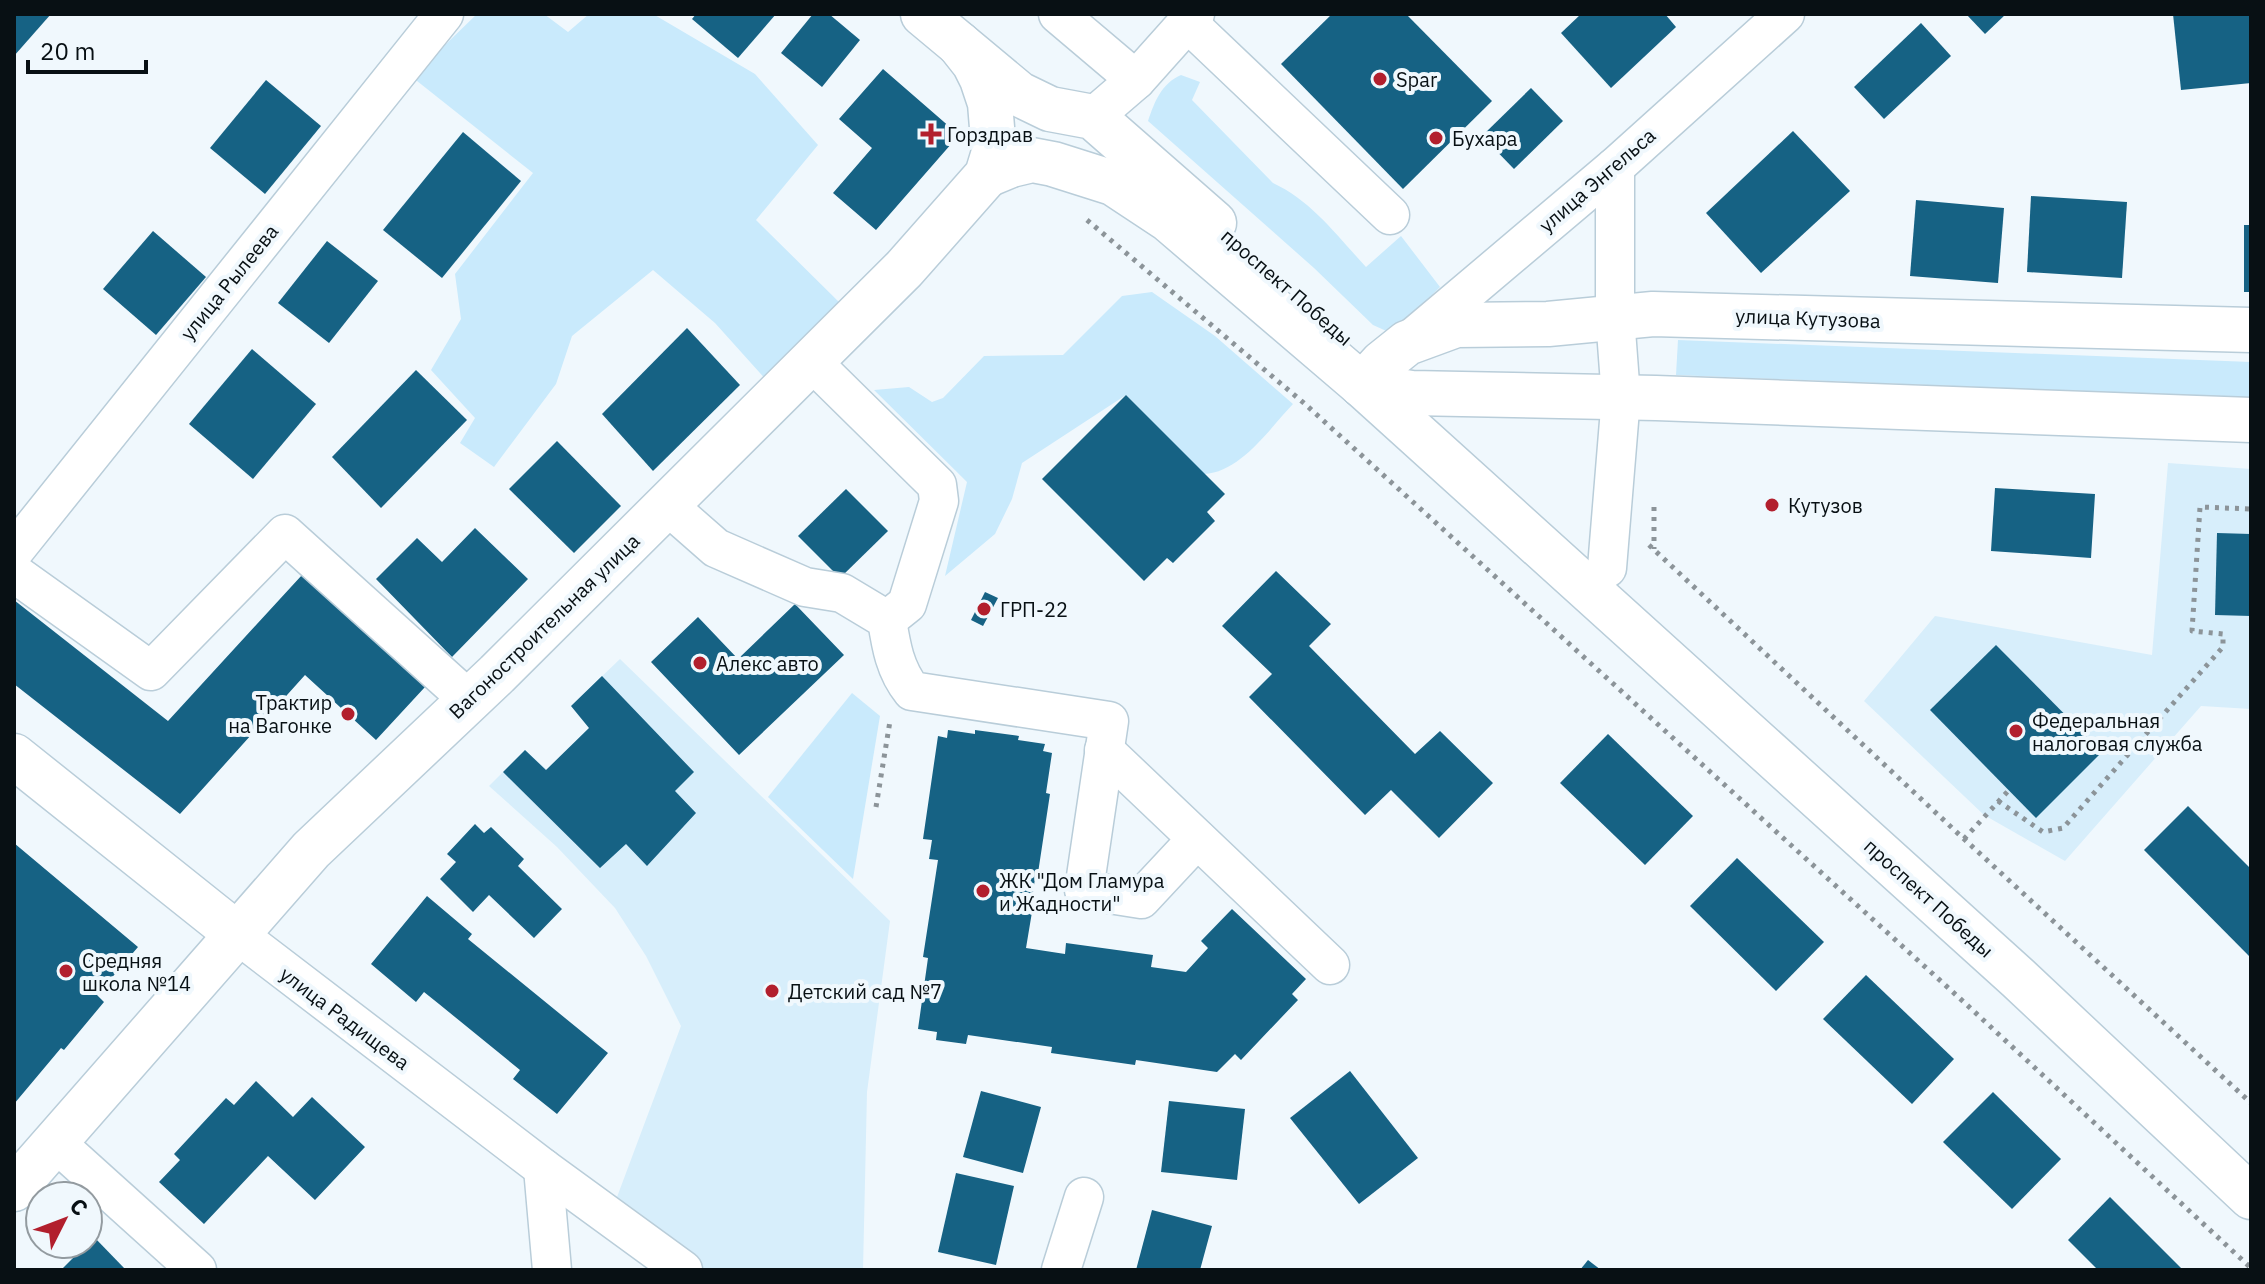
<svg xmlns="http://www.w3.org/2000/svg" width="2265" height="1284" viewBox="0 0 2265 1284" font-family="'IBM Plex Sans',sans-serif">
<rect width="100%" height="100%" fill="#f0f8fd"/>
<!-- built -->
<g fill="#d7eefb">
<path d="M2168,463L2251,469V709L2201,706L2065,861L1984,815L1864,701L1935,616L2152,655Z"/>
<path d="M620,659L890,921L867,1092L863,1270H706L617,1197L681,1026L646,956L615,908L557,847L489,786L525,750L547,770L589,728L571,706Z"/>
</g>
<!-- green -->
<g fill="#c9eafc">
<path d="M477,14H544L568,32L589,14H653L755,74L818,145L756,220L842,305L769,383L715,323L653,270L572,336L556,384L494,467L460,443L475,418L431,370L461,319L455,274L533,173L412,77Z"/>
<path d="M1181,75L1200,82L1192,100L1273,183C1312,201 1338,237 1366,267L1401,236L1440,287L1393,334L1373,325L1314,268L1148,121C1155,101 1161,84 1181,75Z"/>
<path d="M1152,292L1215,336L1293,404C1269,429 1241,472 1204,474L1126,395L1022,463L1012,499L995,534L945,576L967,482L874,390L909,387L932,402L943,398L984,356L1063,355L1122,296Z"/>
<path d="M1678,340L2251,362V398L1676,375Z"/>
<path d="M852,693L880,716L853,879L768,797Z"/>
</g>
<!-- building -->
<g fill="#166284">
<path d="M14,14H51L14,56Z"/>
<path d="M696,14H776L738,58L692,19Z"/>
<path d="M813,14H829L860,40L822,87L781,53Z"/>
<path d="M1332,14H1406L1492,101L1403,189L1281,64Z"/>
<path d="M1581,14H1665L1676,27L1611,88L1561,33Z"/>
<path d="M1966,14H2006L1985,34Z"/>
<path d="M2173,14H2251V83L2181,90Z"/>
<path d="M1921,23L1951,56L1884,119L1854,87Z"/>
<path d="M883,69L959,135L876,230L833,193L872,148L839,119Z"/>
<path d="M266,80L321,126L265,194L210,148Z"/>
<path d="M1531,88L1563,121L1514,169L1482,136Z"/>
<path d="M1793,131L1850,191L1761,273L1706,213Z"/>
<path d="M463,132L521,181L442,278L383,230Z"/>
<path d="M2031,196L2127,202L2122,278L2027,272Z"/>
<path d="M1916,200L2004,208L1998,283L1910,276Z"/>
<rect x="2244" y="225" width="7" height="67"/>
<path d="M153,231L206,277L156,335L103,289Z"/>
<path d="M327,241L378,281L329,343L278,303Z"/>
<path d="M687,328L740,385L653,471L602,414Z"/>
<path d="M252,349L316,404L253,479L189,424Z"/>
<path d="M416,370L467,420L381,508L332,457Z"/>
<path d="M1126,395L1225,494L1207,512L1215,521L1173,563L1167,558L1144,581L1042,479Z"/>
<path d="M557,441L621,506L574,553L509,489Z"/>
<path d="M1995,488L2095,494L2091,558L1991,551Z"/>
<path d="M846,489L888,531L840,578L798,536Z"/>
<path d="M475,528L528,579L452,657L376,579L417,538L442,562Z"/>
<path d="M2217,533L2251,534V616L2215,615Z"/>
<path d="M1276,571L1331,624L1309,646L1415,754L1440,731L1493,783L1439,838L1391,790L1365,815L1249,697L1272,674L1222,626Z"/>
<path d="M302,575L425,687L376,740L305,675L180,814L14,684V600L168,721Z"/>
<path d="M985,592L998,598L983,626L971,620Z"/>
<path d="M795,604L844,655L739,755L651,662L698,617L738,659Z"/>
<path d="M1996,645L2102,752L2036,818L1930,710Z"/>
<path d="M602,676L694,772L675,791L696,813L647,866L626,844L600,868L503,772L525,750L546,770L589,728L571,706Z"/>
<path d="M948,730L975,734V730L1019,736L1018,740L1045,744L1043,751L1052,753L1046,793L1050,794L1038,873L1036,872L1030,912H1032L1026,948L1065,954L1066,943L1153,955L1151,967L1186,972L1208,948L1201,941L1232,909L1306,979L1292,994L1298,1000L1241,1060L1235,1054L1217,1072L1136,1060L1135,1065L1051,1053L1052,1047L968,1035L966,1044L936,1040L937,1032L918,1029L928,958L923,957L938,860L929,859L932,840L923,839L938,736L947,738Z"/>
<path d="M1608,734L1693,816L1645,865L1560,783Z"/>
<path d="M2188,806L2251,869V958L2144,850Z"/>
<path d="M475,824L484,833L491,827L524,859L518,866L562,909L534,938L489,895L473,912L440,879L456,862L447,854Z"/>
<path d="M14,843L138,947L97,995L104,1002L64,1050L61,1048L14,1104Z"/>
<path d="M1737,858L1824,942L1776,991L1690,906Z"/>
<path d="M427,896L472,934L468,939L608,1053L557,1114L513,1079L520,1070L439,1004L424,992L416,1002L371,964Z"/>
<path d="M1866,975L1954,1059L1912,1104L1823,1019Z"/>
<path d="M1350,1071L1418,1158L1359,1204L1290,1118Z"/>
<path d="M256,1081L293,1117L312,1097L365,1147L315,1200L268,1156L204,1224L159,1182L180,1160L174,1154L226,1098L234,1105Z"/>
<path d="M981,1091L1041,1107L1023,1173L963,1157Z"/>
<path d="M1993,1092L2061,1159L2012,1209L1943,1142Z"/>
<path d="M1169,1101L1245,1109L1237,1180L1161,1172Z"/>
<path d="M956,1173L1014,1186L996,1265L938,1252Z"/>
<path d="M2110,1197L2183,1270H2098L2068,1240Z"/>
<path d="M1152,1210L1212,1226L1200,1270H1136Z"/>
<path d="M94,1237L126,1270H61Z"/>
<path d="M1588,1260L1601,1270H1580Z"/>
</g>
<g fill="none" stroke-linecap="round" stroke-linejoin="round">
<defs>
<g id="minor">
<path d="M1058,14L1136,80"/>
<path d="M1188,23L1390,215"/>
<path d="M1093,117L1136,80L1195,14"/>
<path d="M1415,336L1615,167L1785,14"/>
<path d="M812,362L937,485L939,501L907,604L887,620"/>
<path d="M667,505L716,548L805,587L842,593L887,620C891,646 895,670 912,691L1109,721L1084,890L1141,899L1197,839"/>
<path d="M14,551L444,14"/>
<path d="M1607,568L1621,397L1615,317V167"/>
<path d="M14,573L151,671L285,534L469,700"/>
<path d="M1104,750L1330,965"/>
<path d="M237,934L543,1168L683,1270"/>
<path d="M55,1142L197,1270"/>
<path d="M543,1168L552,1270"/>
<path d="M1061,1270L1084,1197"/>
</g>
<g id="major">
<path d="M923,14L1019,94L1050,109L1093,117L1214,223"/>
<path d="M987,175L1011,165L1032,160L1053,164L1113,183L1169,220L1362,385L2018,978L2251,1197"/>
<path d="M1362,385L1382,363L1407,343L1456,325L1548,324L1653,314L2251,330"/>
<path d="M1362,385L1411,393L1656,398L2251,420"/>
<path d="M14,756L237,934"/>
<path d="M14,1189L311,850L497,674L904,269L987,175L994,152L990,103L982,79L974,63L959,44"/>
</g>
</defs>
<!-- minor casing -->
<use href="#minor" stroke="#b9cdd9" stroke-width="41"/>
<!-- major casing -->
<use href="#major" stroke="#b9cdd9" stroke-width="47"/>
<!-- path -->
<g stroke="#8c9499" stroke-width="5" stroke-dasharray="4 6" stroke-linecap="butt">
<path d="M1087,220L1305,404L1966,1004L2251,1268"/>
<path d="M1654,507V549"/>
<path d="M1649,545L1964,839L2251,1103"/>
<path d="M1998,801L2043,832L2063,828L2223,647V634L2192,631L2200,507L2251,509"/>
<path d="M876,807L890,721"/>
<path d="M1964,839L2009,790"/>
</g>
<!-- minor -->
<use href="#minor" stroke="#fff" stroke-width="38"/>
<!-- major -->
<use href="#major" stroke="#fff" stroke-width="44"/>
</g>
<!-- markers -->
<g fill="#b21f2d" stroke="#f0f8fd" stroke-width="3">
<circle cx="1380" cy="79" r="8"/>
<path d="M927 122h8v8h8v8h-8v8h-8v-8h-8v-8h8z"/>
<circle cx="1436" cy="138" r="8"/>
<circle cx="1772" cy="505" r="8"/>
<circle cx="984" cy="609" r="8"/>
<circle cx="700" cy="663" r="8"/>
<circle cx="348" cy="714" r="8"/>
<circle cx="2016" cy="731" r="8"/>
<circle cx="983" cy="891" r="8"/>
<circle cx="66" cy="971" r="8"/>
<circle cx="772" cy="991" r="8"/>
</g>
<g text-anchor="middle" dominant-baseline="central" stroke-width="8" stroke-linejoin="round" paint-order="stroke">
<!-- poi labels -->
<g font-size="20" fill="#081014" stroke="#f0f8fd" text-anchor="start">
<text x="1396" y="79">Spar</text>
<text x="947" y="134">Горздрав</text>
<text x="1452" y="138">Бухара</text>
<text x="1788" y="505">Кутузов</text>
<text x="1000" y="609">ГРП-22</text>
<text x="716" y="663">Алекс авто</text>
<text x="332" y="702" text-anchor="end">Трактир<tspan x="332" dy="23">на Вагонке</tspan></text>
<text x="2032" y="720">Федеральная<tspan x="2032" dy="23">налоговая служба</tspan></text>
<text x="999" y="880">ЖК "Дом Гламура<tspan x="999" dy="23">и Жадности"</tspan></text>
<text x="82" y="960">Средняя<tspan x="82" dy="23">школа №14</tspan></text>
<text x="788" y="991">Детский сад №7</text>
</g>
<!-- street labels -->
<g font-size="20" fill="#081014" stroke="#f0f8fd">
<text transform="translate(1597 180) rotate(-41)">улица Энгельса</text>
<text transform="translate(229 282) rotate(-51)">улица Рылеева</text>
<text transform="translate(1287 287) rotate(41)">проспект Победы</text>
<text transform="translate(1808 318) rotate(2)">улица Кутузова</text>
<text transform="translate(544 626) rotate(-44)">Вагоностроительная улица</text>
<text transform="translate(1929 898) rotate(42)">проспект Победы</text>
<text transform="translate(345 1018) rotate(37)">улица Радищева</text>
</g>
</g>
<!-- border -->
<rect width="2265" height="1284" fill="none" stroke="#081014" stroke-width="32"/>
<!-- north arrow -->
<g transform="translate(64 1220) rotate(48)"><circle r="38" fill="#f0f8fd" stroke="#939ba0" stroke-width="2"/>
<path d="M0-6L14 30L0 20L-14 30Z" fill="#b21f2d"/>
<text y="-12" font-size="22" font-weight="bold" text-anchor="middle" fill="#081014">С</text>
</g>
<!-- scale -->
<path d="M28 60v12h118v-12" fill="none" stroke="#081014" stroke-width="4"/>
<text x="40" y="60" font-size="24" fill="#081014" stroke="#f0f8fd" stroke-width="6" paint-order="stroke">20 m</text>
</svg>
